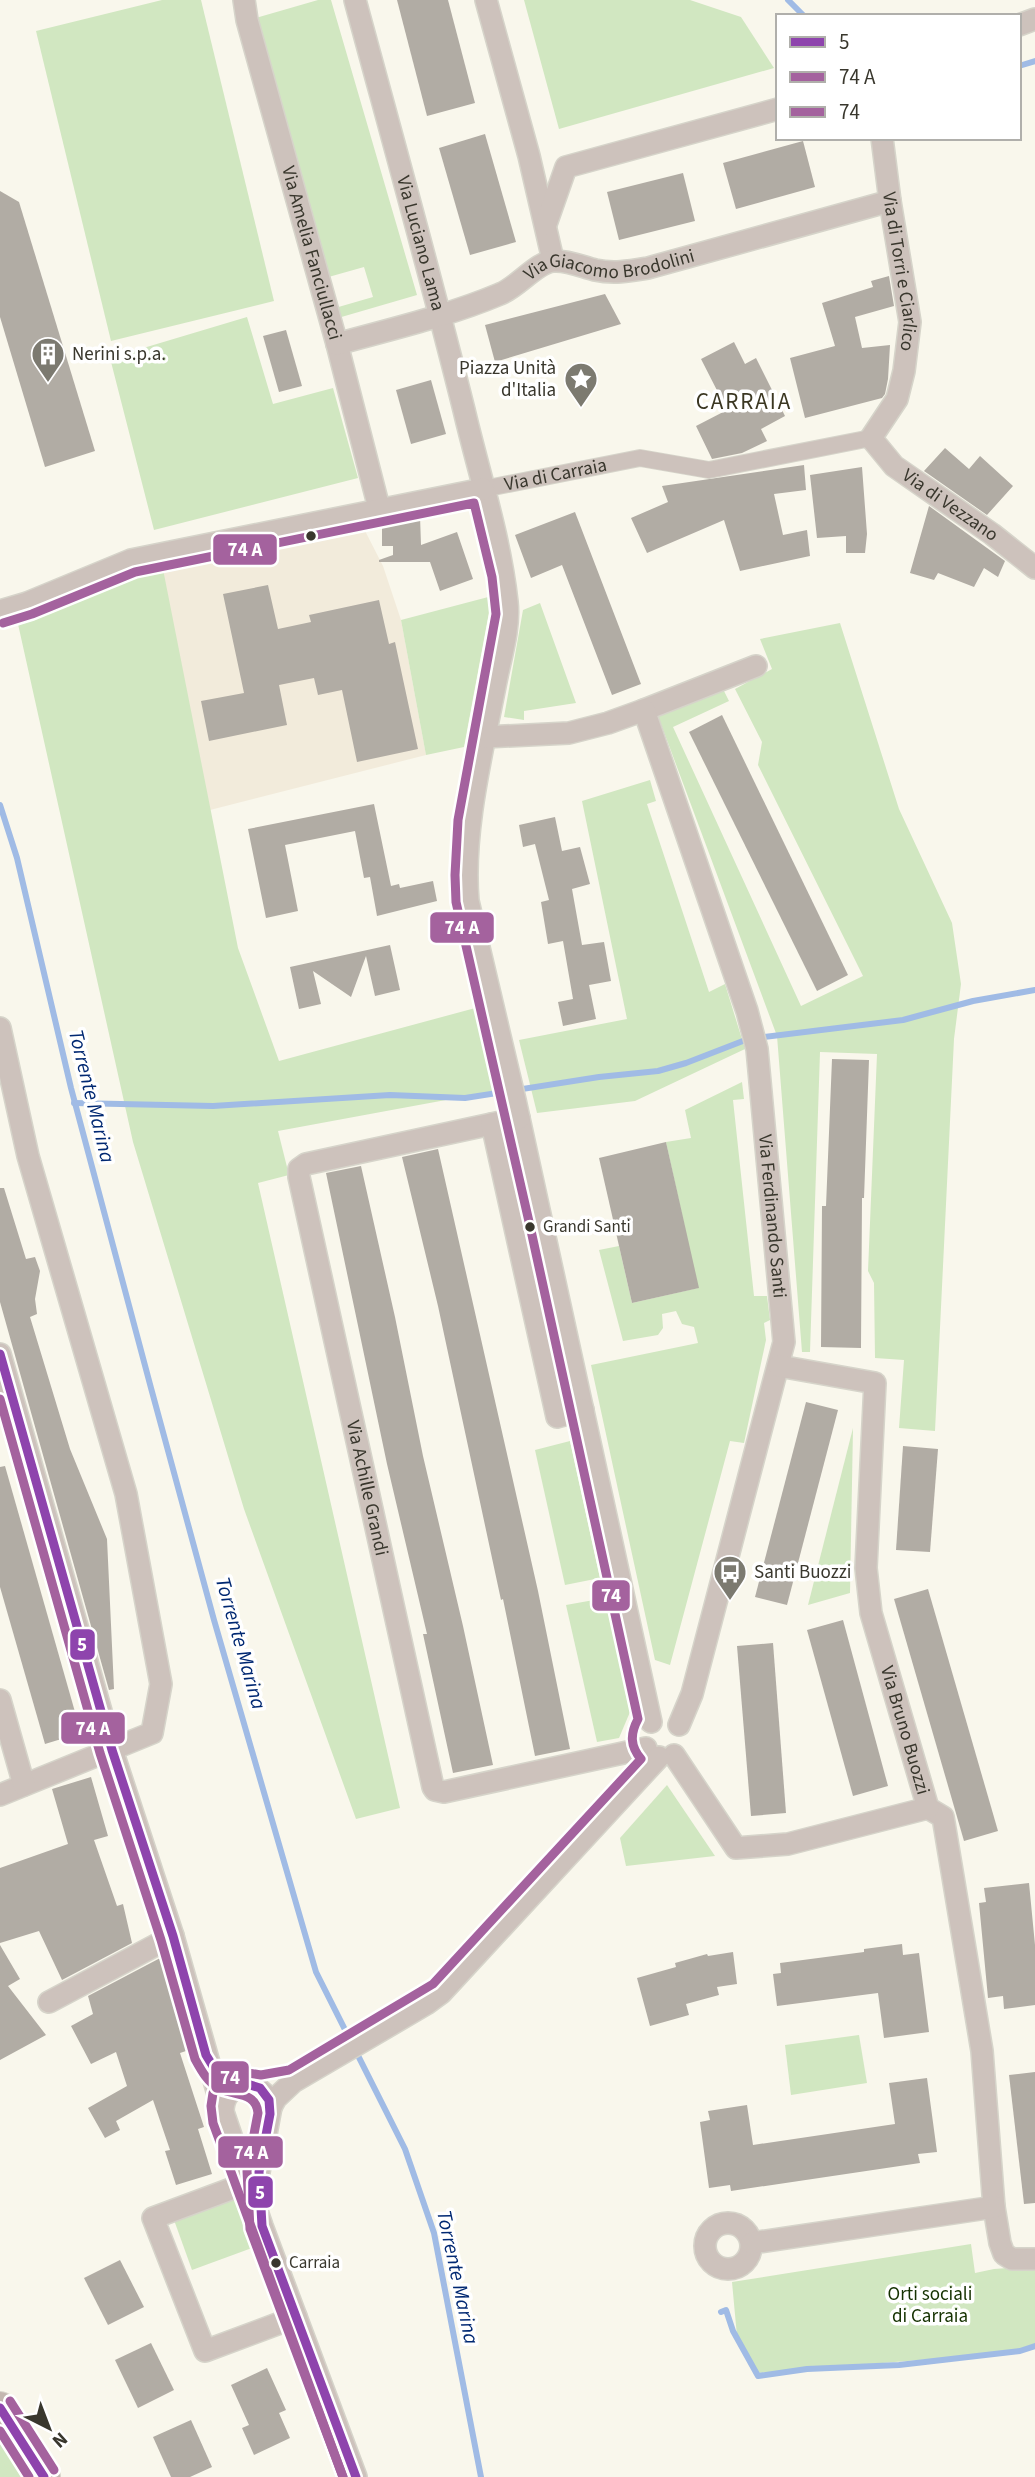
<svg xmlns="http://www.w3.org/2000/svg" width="1035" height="2477" viewBox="0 0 1035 2477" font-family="'Source Sans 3',sans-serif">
<rect width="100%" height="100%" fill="#f9f7ec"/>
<!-- education -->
<path fill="#f2ebdb" d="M360,521L383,566L401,620L426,755L210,810L161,563L211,551L214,560L274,551L273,538Z"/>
<!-- green -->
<g fill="#d1e7c1">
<path d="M162,0H201L274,301L111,341L36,31Z"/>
<path d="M318,0H331L417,295L338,318L335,308L373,297L364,267L325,278L249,20Z"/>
<path d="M524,0H690L741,17L774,68L559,129Z"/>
<path d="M247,317L273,404L333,388L358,478L154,530L110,358Z"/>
<path d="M160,554L238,948L279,1061L479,1007L500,1090L278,1131L289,1175L258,1183L400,1808L356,1819L244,1509L133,1142L18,624Z"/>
<path d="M492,596L464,747L426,755L401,620Z"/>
<path d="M540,603L576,703L524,711V720L504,717L523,610Z"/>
<path d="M840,623L899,809L952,923L961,984L954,1039L935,1431L899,1428L904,1360L875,1358L874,1283L868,1271L877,1054L820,1052L810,1352H802L777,1036L658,716L723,689L729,701L673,727L801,1006L863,976L758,765L762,742L735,689L772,669L760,639Z"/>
<path d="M650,780L656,801L647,804L709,992L725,984L745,1049L635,1101L537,1113L519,1040L627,1019L582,801Z"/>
<path d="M742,1082L744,1099L733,1100L754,1296H767L770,1320L764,1323L766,1340L744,1443L730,1441L670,1665L655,1660L591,1365L698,1343L694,1327L682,1324L676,1311L662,1314L663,1328L658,1335L623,1341L599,1250L619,1246L632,1303L698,1288L666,1142L691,1138L685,1110Z"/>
<path d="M853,1428L850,1593L808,1605Z"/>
<path d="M570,1441L600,1578L565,1585L535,1450Z"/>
<path d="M605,1598L630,1712L619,1738L597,1742L566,1605Z"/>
<path d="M667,1785L715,1856L626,1866L620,1838Z"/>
<path d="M859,2035L867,2083L791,2095L785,2045Z"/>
<path d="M242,2196L260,2245L192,2270L174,2220Z"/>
<path d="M971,2244L975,2273L994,2269L1035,2266V2345L1019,2352L758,2373L737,2336L732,2282Z"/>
<path d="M0,2416L23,2477H0Z"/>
</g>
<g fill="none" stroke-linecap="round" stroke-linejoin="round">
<!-- stream -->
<g stroke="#a0bbe5" stroke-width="6">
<path d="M788,0L804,16"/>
<path d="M1019,66L1035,61"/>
<path d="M0,805L17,858L71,1088L151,1388L214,1620L316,1972L405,2149L434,2233L481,2477"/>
<path d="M74,1103L213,1106L390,1095L465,1098L599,1077L658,1071L686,1063L748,1039L903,1020L973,1001L1035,990"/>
<path d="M721,2312L726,2310L733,2331L758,2376L807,2369L899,2365L1020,2351L1035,2346"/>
</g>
</g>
<!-- building -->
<g fill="#b1aca4">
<path d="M397,0H448L475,103L427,116Z"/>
<path d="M485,134L516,242L470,255L439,148Z"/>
<path d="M803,141L815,187L736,209L723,163Z"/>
<path d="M683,173L695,221L619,240L607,192Z"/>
<path d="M0,191L19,202L95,451L45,467L0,317Z"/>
<path d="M889,276L894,306L855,317L862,348L890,345L888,379L885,394L882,398L805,418L790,358L835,346L822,303L873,287L871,281Z"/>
<path d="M605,294L621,324L495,362L485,325Z"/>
<path d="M286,330L302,386L279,392L263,336Z"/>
<path d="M734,342L745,364L756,358L785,416L761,429L767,441L742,453L712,459L696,426L727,410L701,359Z"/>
<path d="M431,380L446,434L411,444L396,390Z"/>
<path d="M945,448L969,469L980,456L1013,486L987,515L924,471Z"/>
<path d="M804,465L806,490L774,494L783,535L807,530L810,556L740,571L724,520L647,553L631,518L668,502L662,486Z"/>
<path d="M862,467L867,534L865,553H846V536L817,538L810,475Z"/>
<path d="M929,506L1005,561L998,577L984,568L974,587L938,573L934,580L910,573Z"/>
<path d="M575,512L641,684L612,695L562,565L531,578L515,535Z"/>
<path d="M420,516L421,545L457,532L473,579L440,591L430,562H379V560L393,555V546H382V523Z"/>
<path d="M268,585L278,629L311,622L309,615L379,600L389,644L395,642L418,749L357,762L342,690L318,695L314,678L279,685L287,725L209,741L201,701L244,693L223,594Z"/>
<path d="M722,715L848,975L817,991L689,732Z"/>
<path d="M374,804L391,886L399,884L400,888L433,881L437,901L377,916L370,877L364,878L355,831L285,845L298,911L266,918L248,829Z"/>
<path d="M555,817L562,851L580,847L590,884L572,889L582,945L604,942L611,981L589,985L596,1019L563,1026L558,1002L573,999L563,941L548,944L541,902L549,900L535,844L523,847L519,825Z"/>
<path d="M390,945L400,990L375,996L366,956L351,997L313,971L321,1004L299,1009L290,967Z"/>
<path d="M832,1059L869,1060L864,1198H862L861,1348L821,1347L822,1206H826Z"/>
<path d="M666,1142L699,1288L632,1303L599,1158Z"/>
<path d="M438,1149L538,1591L570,1749L535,1756L503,1599L501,1600L438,1306L402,1157Z"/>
<path d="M361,1166L395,1317L423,1456L463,1626L493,1765L453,1773L423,1634H427L387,1464L326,1173Z"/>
<path d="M0,1188H4L26,1259L35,1257L40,1271L35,1299L37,1314L30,1317L70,1449L107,1539L114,1689L109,1690L0,1302Z"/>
<path d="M806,1402L838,1410L787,1605L755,1597Z"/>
<path d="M903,1446L938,1449L930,1552L896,1550Z"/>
<path d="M5,1466L81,1733L45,1744L0,1587V1467Z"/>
<path d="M928,1589L998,1831L964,1841L894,1599Z"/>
<path d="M843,1620L888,1786L853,1796L807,1630Z"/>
<path d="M773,1643L786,1813L751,1816L737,1646Z"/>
<path d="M91,1777L108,1836L94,1840L117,1906L123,1904L132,1943L62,1980L39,1931L0,1943V1868L68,1844L52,1789Z"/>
<path d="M1029,1883L1035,1945V2005L1004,2009L1003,1996L988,1998L979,1903L986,1902L984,1888Z"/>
<path d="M902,1944L903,1955L919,1953L929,2032L884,2038L878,1993L777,2006L773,1974L781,1973L780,1963L864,1952V1949Z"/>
<path d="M0,1945L20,1979L8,1986L46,2035L0,2060Z"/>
<path d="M733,1952L737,1984L717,1987L719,1995L686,2004L689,2015L650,2026L637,1978L676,1967L675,1963L707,1954L708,1956Z"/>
<path d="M164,1956L189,2050L180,2053L204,2127L198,2129L212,2174L176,2185L165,2151L170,2150L153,2100L116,2121L120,2130L105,2138L88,2108L127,2086L116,2052L91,2064L71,2026L93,2014L88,1996Z"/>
<path d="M1035,2072V2203L1024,2204L1009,2075Z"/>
<path d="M927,2078L937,2152L918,2154L920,2163L731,2191L730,2185L709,2188L700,2122L710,2120L708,2111L747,2105L753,2145L895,2124L889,2083Z"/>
<path d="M120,2260L144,2307L108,2325L84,2278Z"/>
<path d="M151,2343L174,2390L138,2408L115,2360Z"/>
<path d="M267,2368L286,2410L279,2413L290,2438L254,2455L242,2428L249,2425L231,2385Z"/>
<path d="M191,2420L212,2467L190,2477H171L153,2437Z"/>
</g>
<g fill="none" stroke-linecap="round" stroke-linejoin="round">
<defs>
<g id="pedestrian">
<path id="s1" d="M483,489L640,458L709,470L871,438"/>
</g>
<g id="minor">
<path id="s2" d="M244,0L247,20L337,344L379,508"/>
<path id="s3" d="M355,0C392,137 430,273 464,410C479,474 500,537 507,602C510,629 500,659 495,686C482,753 462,832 468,901L515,1100L651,1722"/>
<path d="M486,0L529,156L553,260"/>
<path d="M1019,25L1035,19"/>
<path id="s4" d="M882,138L890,201L910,322L904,371L897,399L871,438L894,466L992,534L1035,568"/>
<path d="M546,224L566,167L778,109"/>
<path id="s5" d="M337,344C391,329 448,316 500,294C518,287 538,261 554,261C567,260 583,267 595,270C614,274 630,271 648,268L890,201"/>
<path d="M0,611L27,603L131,560L483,489"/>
<path d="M644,710L756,666"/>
<path id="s6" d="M485,737L569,733L608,723L644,710L747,1011L757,1049L784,1342L692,1694L679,1725"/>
<path d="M0,1028L28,1156L126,1494L161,1684L152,1733L0,1795"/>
<path id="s7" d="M519,1118L306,1164L299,1169V1177L433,1787L435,1790L444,1792L646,1748"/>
<path d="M492,1124L557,1417L583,1410"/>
<path d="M0,1354L112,1750L173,1936L223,2112"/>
<path id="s8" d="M779,1366L875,1383L866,1568L871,1613L928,1808L943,1817L982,2051L994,2207L1000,2243L1004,2254L1012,2259H1035"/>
<path d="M0,1700L24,1785"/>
<path d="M674,1755L736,1848L788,1844L928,1808"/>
<path d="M49,2002L173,1936"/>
<path d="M231,2080C249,2087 265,2085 271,2107L259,2172V2199"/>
<path d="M244,2085C230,2089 223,2097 223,2112L262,2226L356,2477"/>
<path d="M271,2107L276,2098L293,2082L426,2004L441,1993L659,1757"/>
<path d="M247,2183L153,2218L205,2351L296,2317"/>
<circle cx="728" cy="2246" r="23"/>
<path d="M752,2243L994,2207"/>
</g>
<path id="secondary" d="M0,2408L44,2477"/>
</defs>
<!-- pedestrian casing -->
<use href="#pedestrian" stroke="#d6d4ca" stroke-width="18"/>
<!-- minor casing -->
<use href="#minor" stroke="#d6d4ca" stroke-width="24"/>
<!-- secondary casing -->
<use href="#secondary" stroke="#d6d4ca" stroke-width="34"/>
<!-- pedestrian -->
<use href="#pedestrian" stroke="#cdc2bc" stroke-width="16"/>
<!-- minor -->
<use href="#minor" stroke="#cdc2bc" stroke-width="21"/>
<!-- secondary -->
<use href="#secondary" stroke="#c4b7b0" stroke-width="32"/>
<defs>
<g id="bus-1">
<path d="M0,1354L112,1750L173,1936L206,2055L214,2068L224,2077L260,2088L269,2100L270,2114L259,2172L262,2226L356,2477"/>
<path d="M0,2408L44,2477"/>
</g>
<g id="bus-2">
<path d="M3,623L32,614L135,572L474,503L492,577L496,614L458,820L455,875L456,902L530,1226"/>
<path d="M0,1399L100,1753L161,1940L195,2059C201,2070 208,2083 220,2089C236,2096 256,2092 258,2113L247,2171L250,2229L343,2477"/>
<path d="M0,2431L29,2477"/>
</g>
<g id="bus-3">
<path d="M10,2401L54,2470"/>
<path d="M343,2477L213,2123L211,2106L213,2093L230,2077L248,2073L261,2075L289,2070L433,1984L641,1759C630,1746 630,1734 638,1719L530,1226"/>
</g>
</defs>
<!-- bus-1 casing -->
<use href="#bus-1" stroke="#fff" stroke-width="14"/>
<!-- bus-2 casing -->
<use href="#bus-2" stroke="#fff" stroke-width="14"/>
<!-- bus-3 casing -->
<use href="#bus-3" stroke="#fff" stroke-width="14"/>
<!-- bus-1 -->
<use href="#bus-1" stroke="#8e44ad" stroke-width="9"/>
<!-- bus-2 -->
<use href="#bus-2" stroke="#a4629e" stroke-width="9"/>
<!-- bus-3 -->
<use href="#bus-3" stroke="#a4629e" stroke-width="9"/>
</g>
<!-- icons -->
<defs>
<symbol id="building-pin" viewBox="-11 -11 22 30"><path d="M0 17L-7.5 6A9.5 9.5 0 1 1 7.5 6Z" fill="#7c7a70" stroke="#fff"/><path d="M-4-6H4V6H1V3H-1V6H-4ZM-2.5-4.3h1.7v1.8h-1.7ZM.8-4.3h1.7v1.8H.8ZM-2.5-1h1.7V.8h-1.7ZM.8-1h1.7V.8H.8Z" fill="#fff"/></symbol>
<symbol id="sight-pin" viewBox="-11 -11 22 30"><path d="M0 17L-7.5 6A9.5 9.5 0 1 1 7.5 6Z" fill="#7c7a70" stroke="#fff"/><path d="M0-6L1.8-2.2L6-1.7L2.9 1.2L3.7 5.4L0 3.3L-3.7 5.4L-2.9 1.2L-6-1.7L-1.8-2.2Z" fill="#fff"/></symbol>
<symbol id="bus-pin" viewBox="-11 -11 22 30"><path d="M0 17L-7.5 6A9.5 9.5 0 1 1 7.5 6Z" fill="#7c7a70" stroke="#fff"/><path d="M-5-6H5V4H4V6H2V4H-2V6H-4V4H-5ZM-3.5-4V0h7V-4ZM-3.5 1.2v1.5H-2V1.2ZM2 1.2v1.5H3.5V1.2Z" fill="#fff"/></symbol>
</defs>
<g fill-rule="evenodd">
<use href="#building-pin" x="29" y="335" width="38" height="52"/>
<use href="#sight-pin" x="562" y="360" width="38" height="52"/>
<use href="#bus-pin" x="711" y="1553" width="38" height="52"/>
</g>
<!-- markers -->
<g fill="#39372d" stroke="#fff" stroke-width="2.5">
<circle cx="311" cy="536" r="6"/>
<circle cx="530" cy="1227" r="6"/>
<circle cx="276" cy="2263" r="6"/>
</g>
<g text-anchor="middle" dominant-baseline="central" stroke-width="7" stroke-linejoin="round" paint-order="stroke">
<!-- bus labels -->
<g font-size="17" fill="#39372d" stroke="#fff" text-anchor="start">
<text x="543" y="1227">Grandi Santi</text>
<text x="289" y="2263">Carraia</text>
</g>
<!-- street labels -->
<g font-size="19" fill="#39372d" stroke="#fff">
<text stroke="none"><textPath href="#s3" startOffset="252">Via Luciano Lama</textPath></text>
<text stroke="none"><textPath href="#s2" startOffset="262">Via Amelia Fanciullacci</textPath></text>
<text stroke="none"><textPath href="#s5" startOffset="290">Via Giacomo Brodolini</textPath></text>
<text stroke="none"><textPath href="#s4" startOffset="135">Via di Torri e Ciarlico</textPath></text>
<text stroke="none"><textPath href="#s1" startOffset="74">Via di Carraia</textPath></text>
<text stroke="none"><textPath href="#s4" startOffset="416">Via di Vezzano</textPath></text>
<text stroke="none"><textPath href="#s6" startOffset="688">Via Ferdinando Santi</textPath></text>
<text stroke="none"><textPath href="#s7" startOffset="553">Via Achille Grandi</textPath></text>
<text stroke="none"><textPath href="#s8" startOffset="450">Via Bruno Buozzi</textPath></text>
</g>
<!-- poi labels -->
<g font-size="19" fill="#39372d" stroke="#fff" text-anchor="start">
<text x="72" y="354">Nerini s.p.a.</text>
<text x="556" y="368" text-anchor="end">Piazza Unità<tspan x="556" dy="22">d'Italia</tspan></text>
<text x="754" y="1572">Santi Buozzi</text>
</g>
<!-- park labels -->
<g font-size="19" fill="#153201" stroke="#fff">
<text x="930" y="2294">Orti sociali<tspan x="930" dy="22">di Carraia</tspan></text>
</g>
<!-- water labels -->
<g font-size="21" font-style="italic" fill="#002872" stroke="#fff">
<text transform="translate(92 1096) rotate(76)">Torrente Marina</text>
<text transform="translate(241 1643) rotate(74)">Torrente Marina</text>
<text transform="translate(458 2277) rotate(78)">Torrente Marina</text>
</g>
<!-- quarter labels -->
<g font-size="23" letter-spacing="2" fill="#3b3722" stroke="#fff">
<text x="744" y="401">CARRAIA</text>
</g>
</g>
<g stroke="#fff" stroke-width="2.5">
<rect x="212" y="533" width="66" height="33" rx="7" fill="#a4629e"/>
<rect x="429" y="911" width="66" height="33" rx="7" fill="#a4629e"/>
<rect x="591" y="1579" width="40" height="33" rx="7" fill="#a4629e"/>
<rect x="69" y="1628" width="27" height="33" rx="7" fill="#8e44ad"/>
<rect x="60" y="1711" width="66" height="34" rx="7" fill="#a4629e"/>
<rect x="210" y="2060" width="40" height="34" rx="7" fill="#a4629e"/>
<rect x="217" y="2135" width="67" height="34" rx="7" fill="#a4629e"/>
<rect x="247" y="2175" width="27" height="34" rx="7" fill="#8e44ad"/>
</g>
<g font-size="19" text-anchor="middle" font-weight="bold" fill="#fff">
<text x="245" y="556">74 A</text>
<text x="462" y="934">74 A</text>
<text x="611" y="1602">74</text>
<text x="82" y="1651">5</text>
<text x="93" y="1735">74 A</text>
<text x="230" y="2084">74</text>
<text x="251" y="2159">74 A</text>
<text x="260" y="2199">5</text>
</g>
<!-- legend -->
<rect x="776" y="14" width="245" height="126" fill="#ffffff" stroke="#b0afab" stroke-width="2"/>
<rect x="790" y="37" width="35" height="10" fill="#8e44ad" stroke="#b0afab" stroke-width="2"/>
<text x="839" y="49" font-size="21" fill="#39372d">5</text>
<rect x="790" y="72" width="35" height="10" fill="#a4629e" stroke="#b0afab" stroke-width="2"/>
<text x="839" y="84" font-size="21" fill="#39372d">74 A</text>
<rect x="790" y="107" width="35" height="10" fill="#a4629e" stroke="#b0afab" stroke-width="2"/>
<text x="839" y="119" font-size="21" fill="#39372d">74</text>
<!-- north arrow -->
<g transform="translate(49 2428) rotate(138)" stroke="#ffffff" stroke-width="5" paint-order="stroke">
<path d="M0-5L12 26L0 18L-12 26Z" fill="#39372d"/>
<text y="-10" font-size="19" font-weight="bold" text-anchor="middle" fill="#39372d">N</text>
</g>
</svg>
